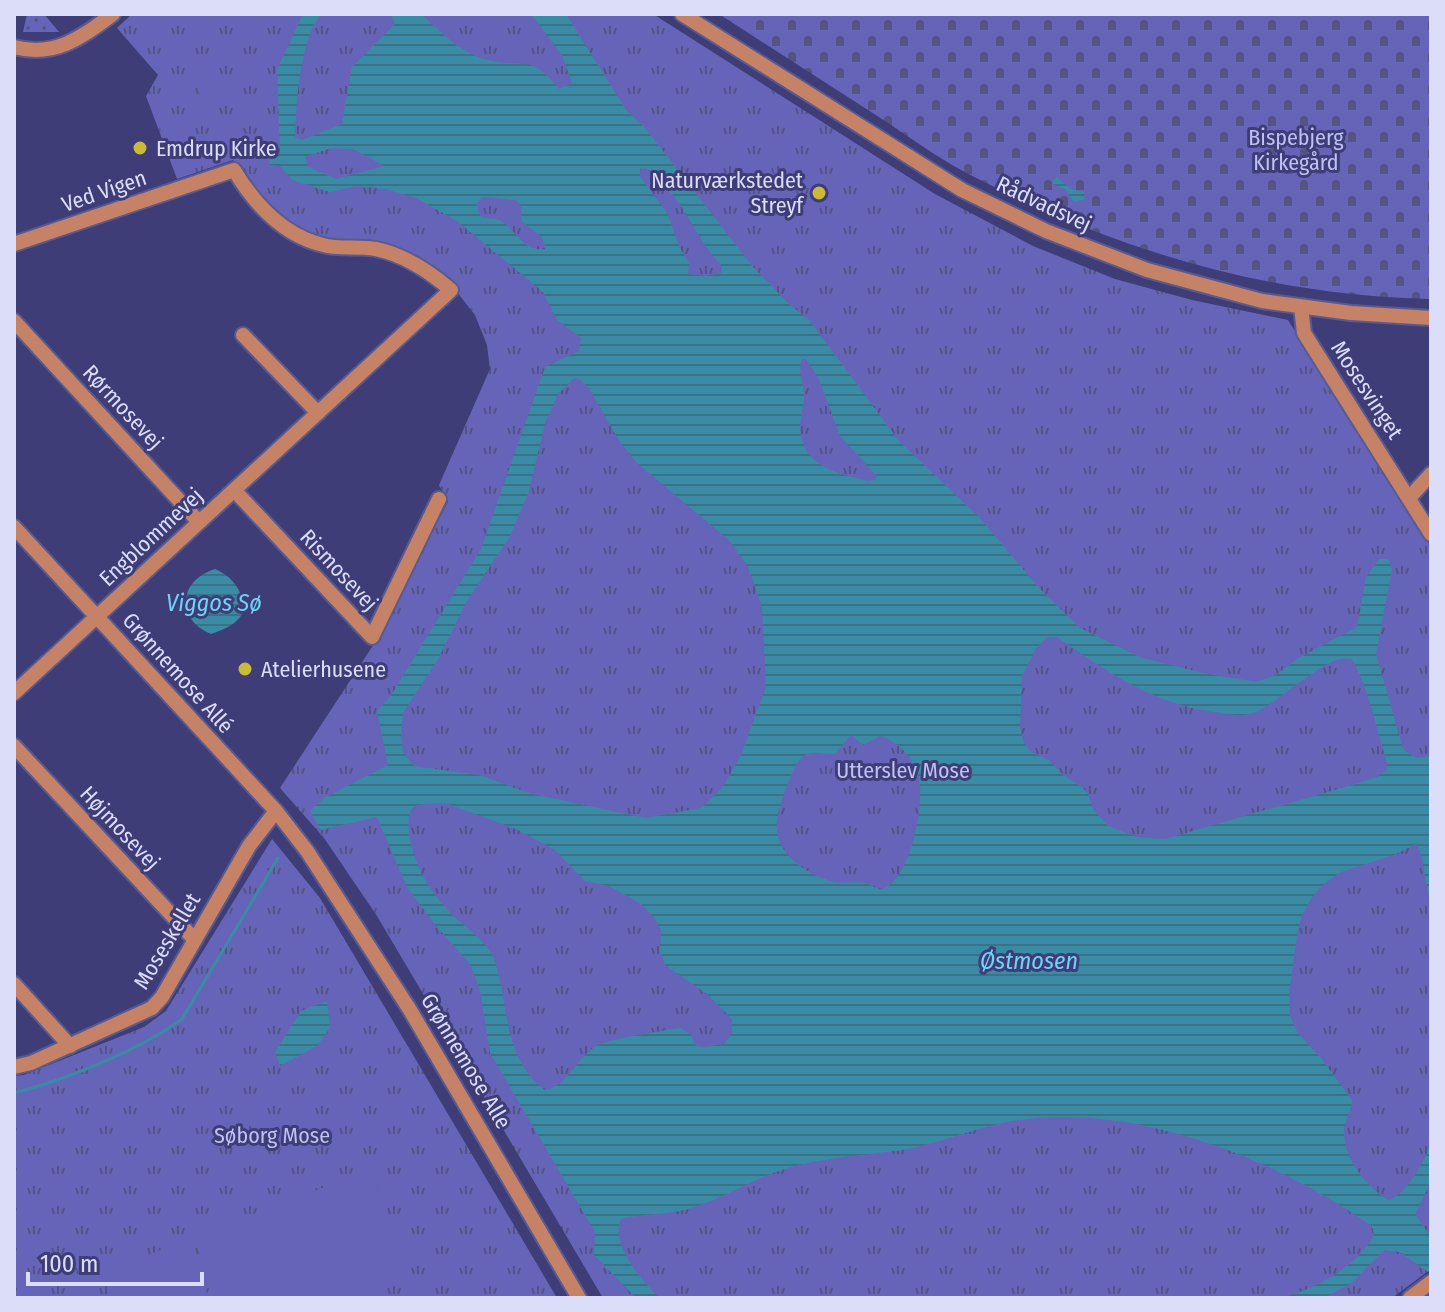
<svg xmlns="http://www.w3.org/2000/svg" width="1445" height="1312" viewBox="0 0 1445 1312" font-family="'Fira Sans Condensed',sans-serif">
<defs>
<pattern id="grass-dots" width="8" height="8" patternUnits="userSpaceOnUse" patternTransform="scale(2)"><rect width="8" height="8" fill="#6664b8"/><path d="M2 2h.1M6 6h.1" fill="none" stroke="#545382" stroke-width="1.8" stroke-linecap="round"/></pattern>
<pattern id="cemetery-stones" width="16" height="16" patternUnits="userSpaceOnUse" patternTransform="scale(2)"><rect width="16" height="16" fill="#6664b8"/><path d="M2 7V4a2 2 0 0 1 4 0v3zM10 15v-3a2 2 0 0 1 4 0v3z" fill="#545382"/></pattern>
<pattern id="park-tufts" width="24" height="20" patternUnits="userSpaceOnUse" patternTransform="scale(2)"><rect width="24" height="20" fill="#6664b8"/><path d="M3 7l-1-3M5 7V3M7 7l1-3M15 17l-1-3M17 17v-4M19 17l1-3" fill="none" stroke="#545382"/></pattern>
<pattern id="water-rules" width="6" height="5" patternUnits="userSpaceOnUse" patternTransform="scale(2)"><rect width="6" height="5" fill="#3a8ba5"/><path d="M0 2.5h6" fill="none" stroke="#3d7186"/></pattern>
</defs>
<rect width="100%" height="100%" fill="#3f3d77"/>
<!-- grass -->
<path fill="url(#grass-dots)" d="M27,14H44L59,32H23Z"/>
<!-- cemetery -->
<path fill="url(#cemetery-stones)" d="M719,14H1431V299C1266,296 1108,248 963,171C935,156 908,136 882,119C827,84 773,49 719,14Z"/>
<!-- park -->
<g fill="url(#park-tufts)">
<path d="M132,14H653L935,194L1033,246L1115,279L1192,300L1288,320L1431,547V1269L1392,1298H603L377,916L324,838L280,788L372,647L448,502L439,485L490,369L487,345L475,315L453,287L418,261L323,239L293,228L251,191L233,160L177,179L146,96L158,75L117,28Z"/>
<path d="M272,839L320,898L557,1298H14V1076L24,1075L144,1027L166,1011Z"/>
</g>
<!-- pitch -->
<g fill="#6664b8">
<path d="M211,74L224,103L209,111L194,81Z"/>
<path d="M369,1170L414,1278L361,1298H218L195,1237Z"/>
<path d="M187,1240L209,1298H111L102,1272Z"/>
</g>
<!-- water -->
<g fill="url(#water-rules)" fill-rule="evenodd">
<path d="M303,14H321C300,39 296,104 295,137L302,140L342,124L352,67L395,24L390,14H421C440,31 462,55 488,60C524,69 531,53 559,89L572,83L562,55L531,14H566L626,110L646,129L753,267L788,303L809,320L899,441L980,518L1038,587L1080,628L1142,658L1203,673L1256,682L1276,675L1297,659L1357,627L1366,577L1379,559H1388L1392,569L1376,654L1403,749L1416,758L1431,756V908L1421,854L1416,844L1394,855L1341,872L1324,884L1312,897L1302,915L1297,935L1289,994L1290,1016L1297,1032L1320,1057L1352,1100C1352,1111 1344,1120 1344,1131C1343,1158 1367,1188 1389,1200C1408,1193 1424,1161 1431,1143V1182L1415,1214L1431,1237V1269L1428,1272L1400,1252L1384,1250L1352,1283L1323,1298H1280C1314,1290 1357,1267 1374,1235L1372,1226C1275,1158 1128,1099 1007,1122C976,1128 945,1141 913,1148C869,1156 825,1156 782,1170C751,1180 723,1198 692,1208C669,1215 644,1213 621,1219C609,1243 643,1283 660,1298H636L594,1255L595,1232L490,1053L480,990L470,964L436,926L407,887L377,817L321,830L310,811L324,798L388,765L377,711L390,697L481,549L545,367L579,351L581,338L557,320L543,292L457,221L416,198L386,189L356,186L330,192L292,180L280,166L270,165L269,158L280,153L277,70ZM331,148L353,149L385,166L336,179L308,167L305,157ZM645,168L658,174C660,185 666,188 673,195C691,218 701,245 722,266L721,273L706,276L688,274L689,263L680,248L667,213L640,176V169ZM483,197L516,200L521,206L522,222C531,229 546,236 545,249C524,252 516,230 501,221C495,217 488,220 481,217L476,204ZM802,359H806L819,379L840,436L876,475V480L868,481C837,473 802,467 800,428C800,417 804,407 804,396C804,383 797,371 802,359ZM578,378L589,388L618,439L636,462L730,541L748,567L762,607L766,687L741,755L723,787L701,808L646,818L532,794L479,775L414,766L403,752L401,734L403,713L438,659L467,601L509,538L528,494L546,420L559,393L573,379ZM1048,637H1057C1108,672 1150,703 1215,712C1224,713 1235,716 1245,715C1263,713 1282,694 1297,684C1313,675 1332,655 1351,659C1363,671 1381,742 1387,763V769L1377,777L1352,785L1165,839L1137,837L1108,826L1093,809L1087,792L1082,787L1063,775L1050,761L1030,751L1024,743L1020,728L1022,676L1037,647ZM851,735L863,745L880,736C900,741 919,764 920,785C922,812 911,872 887,887C879,893 873,885 865,883C855,881 844,884 834,882C808,876 772,852 777,821C779,807 793,761 805,755C814,750 826,755 835,754ZM445,803L516,829L555,850L585,881L609,886L640,903L653,916L661,930L660,950L665,965L707,994L732,1019V1033L724,1044L705,1047L696,1046L691,1035L681,1028C666,1030 608,1039 596,1046C576,1058 568,1086 545,1090C501,1058 510,1001 493,956C484,941 471,931 458,920C432,896 414,868 409,833C408,822 407,812 416,805Z"/>
<path d="M1057,177L1071,189L1084,192L1085,199L1074,202L1065,189L1054,185L1053,181Z"/>
<path d="M215,569C233,577 241,589 245,609C238,624 226,629 211,634C175,619 178,581 215,569Z"/>
<path d="M327,1001L330,1028L317,1046L280,1066L275,1052L301,1011Z"/>
</g>
<g fill="none" stroke-linecap="round" stroke-linejoin="round">
<!-- stream -->
<path stroke="#3a8ba5" stroke-width="3" d="M14,1093C65,1080 140,1050 182,1019L278,858"/>
<defs>
<g id="minor">
<path d="M682,14L962,190L1046,231L1147,270L1262,301L1351,313L1431,318"/>
<path d="M14,47C55,58 82,37 113,14"/>
<path d="M14,244L234,170C255,205 284,237 327,246C343,249 360,246 376,249C405,255 429,271 451,290L14,693"/>
<path d="M1301,307L1304,333L1431,534"/>
<path d="M14,321L199,522"/>
<path d="M243,335L318,413"/>
<path d="M234,490L372,637L439,499"/>
<path d="M1410,497L1431,474"/>
<path d="M14,527L276,811L307,851L410,1010L579,1298"/>
<path d="M14,746L194,939"/>
<path d="M14,984L70,1046"/>
<path d="M14,1067L31,1063L152,1008L162,997L249,846L276,811"/>
<path d="M1410,1298L1431,1282"/>
</g>
</defs>
<!-- minor casing -->
<use href="#minor" stroke="#5b5a8e" stroke-width="18"/>
<!-- minor -->
<use href="#minor" stroke="#c58267" stroke-width="14"/>
</g>
<!-- markers -->
<g fill="#caba3a" stroke="#3f3d77" stroke-width="3">
<circle cx="140" cy="148" r="8"/>
<circle cx="819" cy="193" r="8"/>
<circle cx="245" cy="669" r="8"/>
</g>
<g text-anchor="middle" dominant-baseline="central" stroke-width="6" stroke-linejoin="round" paint-order="stroke">
<!-- park labels -->
<g font-size="22" fill="#bec1f3" stroke="#3f3d77">
<text x="1296" y="137">Bispebjerg<tspan x="1296" dy="25">Kirkegård</tspan></text>
<text x="903" y="770">Utterslev Mose</text>
<text x="272" y="1135">Søborg Mose</text>
</g>
<!-- poi labels -->
<g font-size="22" fill="#dbddf9" stroke="#3f3d77" text-anchor="start">
<text x="156" y="148">Emdrup Kirke</text>
<text x="803" y="180" text-anchor="end">Naturværkstedet<tspan x="803" dy="25">Streyf</tspan></text>
<text x="261" y="669">Atelierhusene</text>
</g>
<!-- street labels -->
<g font-size="22" fill="#dbddf9" stroke="#3f3d77">
<text transform="translate(104 191) rotate(-19)">Ved Vigen</text>
<text transform="translate(1044 204) rotate(25)">Rådvadsvej</text>
<text transform="translate(1367 390) rotate(57)">Mosesvinget</text>
<text transform="translate(123 407) rotate(47)">Rørmosevej</text>
<text transform="translate(151 537) rotate(-43)">Engblommevej</text>
<text transform="translate(339 570) rotate(47)">Rismosevej</text>
<text transform="translate(178 673) rotate(48)">Grønnemose Allé</text>
<text transform="translate(120 828) rotate(47)">Højmosevej</text>
<text transform="translate(167 941) rotate(-59)">Moseskellet</text>
<text transform="translate(466 1061) rotate(59)">Grønnemose Alle</text>
</g>
<!-- water labels -->
<g font-size="24" font-style="italic" fill="#6ed3f5" stroke="#3f3d77">
<text x="214" y="603">Viggos Sø</text>
<text x="1029" y="961">Østmosen</text>
</g>
</g>
<!-- border -->
<rect width="1445" height="1312" fill="none" stroke="#dbddf9" stroke-width="32"/>
<!-- scale -->
<path d="M28 1272v12h174v-12" fill="none" stroke="#dbddf9" stroke-width="4"/>
<text x="40" y="1272" font-size="24" fill="#dbddf9" stroke="#3f3d77" stroke-width="6" paint-order="stroke">100 m</text>
</svg>
